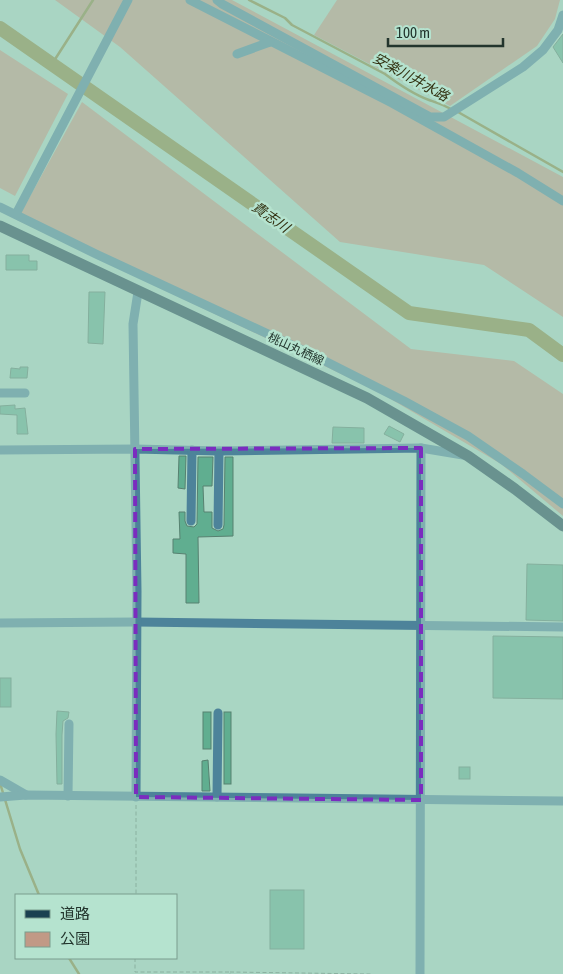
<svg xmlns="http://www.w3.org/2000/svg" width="563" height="974" viewBox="0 0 563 974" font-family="'Asap Condensed','Noto Sans JP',sans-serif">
<rect width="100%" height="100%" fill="#a9d6c3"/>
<!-- green -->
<g fill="#c19986">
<path d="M55,0H232L563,177V317L484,265L340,242L120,47Z"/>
<path d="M337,0H560L555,19L537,46L450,106L314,35Z"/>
<path d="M0,50L68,94L15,196L0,188Z"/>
<path d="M82,102L411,349L514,361L563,394V516L501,464L377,391L17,220Z"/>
</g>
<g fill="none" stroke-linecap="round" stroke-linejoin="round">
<!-- stream -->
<g stroke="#878541" stroke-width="2.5">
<path d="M249,0L285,18L292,25L385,74C397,83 415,95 429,100C438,103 442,104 451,109"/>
<path d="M52,64L93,0"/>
<path d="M458,112L563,172"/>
<path d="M0,783L20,849L39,895"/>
<path d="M69,958L79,974"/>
</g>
<!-- river -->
<path stroke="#878541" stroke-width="14" d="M0,28L409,313L529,330L563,355"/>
</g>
<!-- building -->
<g fill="#60ae90" stroke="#578170">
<path d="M563,34V63L553,47Z"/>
<path d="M6,255H29V261H37V270H6Z"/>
<path d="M89,292H105L103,344L88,343Z"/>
<path d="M20,367H28L27,378H10L11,368L20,369Z"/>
<path d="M15,405V409L25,408L28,434H17V415L0,414V406Z"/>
<path d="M389,426L404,434L400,442L384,434Z"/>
<path d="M333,427L364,428V443H332Z"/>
<path d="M179,456H186L185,489L178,488Z"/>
<path d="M198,457H213L212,486H203L204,512H212V528L218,531L223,529L224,525L225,457H233V536L198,537L199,603H186V554L173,553V539H180L179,512H185V521L187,526L194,527L197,524Z"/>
<path d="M527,564L563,565V621L526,620Z"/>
<path d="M493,636L563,637V699L493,698Z"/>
<rect x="0" y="678" width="11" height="29"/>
<path d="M57,711L69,712L68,718L63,721L62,735V784H57L56,734Z"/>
<rect x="203" y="712" width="8" height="37"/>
<rect x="224" y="712" width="7" height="72"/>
<path d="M208,760L210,791H202V761Z"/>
<rect x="459" y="767" width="11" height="12"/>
<rect x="270" y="890" width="34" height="59"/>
</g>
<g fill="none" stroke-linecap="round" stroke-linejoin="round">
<!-- path -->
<g stroke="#658577" stroke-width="1" stroke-dasharray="4 2.5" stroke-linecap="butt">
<path d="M136,805V895"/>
<path d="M135,958V972H230V974"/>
<path d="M230,972L371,974"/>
</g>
<!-- minor -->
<g stroke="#4d839a" stroke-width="9">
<path d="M190,0L392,103L518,173L563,201"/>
<path d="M217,0L222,4L430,117H444L523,67L543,50L558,30L563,15"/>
<path d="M237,54L270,42"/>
<path d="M0,207L98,255L311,354L404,401L468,436L523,474L563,504"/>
<path d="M16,214L128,0"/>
<path d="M0,393H25"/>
<path d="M0,450L135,449L219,451L421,448L463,455"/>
<path d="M191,521L192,450"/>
<path d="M218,525L219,451"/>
<path d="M0,623L136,622L563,627"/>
<path d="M0,780L26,795"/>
<path d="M68,796L69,724"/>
<path d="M0,797L26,795L563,801"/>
<path d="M136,797L137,591L133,324L138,292"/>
<path d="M217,797L218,713"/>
<path d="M420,974L421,448"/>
</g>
<!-- major -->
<path stroke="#1b4151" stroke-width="11" d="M0,226L367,398L468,456L515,489L563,526"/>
</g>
<!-- marked area -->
<path d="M0 0H563V974H0ZM421,448V800L136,797L135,449Z" fill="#a9d6c3" fill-opacity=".55" fill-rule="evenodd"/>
<path fill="none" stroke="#7b2cbf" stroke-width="4" stroke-dasharray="10 6" stroke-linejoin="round" d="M421,448V800L136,797L135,449Z"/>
<g text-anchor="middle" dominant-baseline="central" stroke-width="5" stroke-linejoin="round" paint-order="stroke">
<!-- street labels -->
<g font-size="12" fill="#23352d" stroke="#b5e3cf">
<text transform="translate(296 349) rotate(25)">桃山丸栖線</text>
</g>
<!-- water labels -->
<g font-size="14" font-style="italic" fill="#333213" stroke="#b5e3cf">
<text transform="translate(411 77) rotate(29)">安楽川井水路</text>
<text transform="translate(271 217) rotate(35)">貴志川</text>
</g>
</g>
<!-- legend -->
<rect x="15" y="894" width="162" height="65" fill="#b5e3cf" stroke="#7b9d8e"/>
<rect x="25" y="910" width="25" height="8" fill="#1b4151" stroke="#7b9d8e"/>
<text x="60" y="919" font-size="15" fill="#23352d">道路</text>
<rect x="25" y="932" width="25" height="15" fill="#c19986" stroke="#7b9d8e"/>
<text x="60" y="944" font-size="15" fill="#23352d">公園</text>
<!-- scale -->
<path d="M388 38v8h115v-8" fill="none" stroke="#23352d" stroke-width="2.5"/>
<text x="396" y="38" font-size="15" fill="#23352d" stroke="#b5e3cf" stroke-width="4" paint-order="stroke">100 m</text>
</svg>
